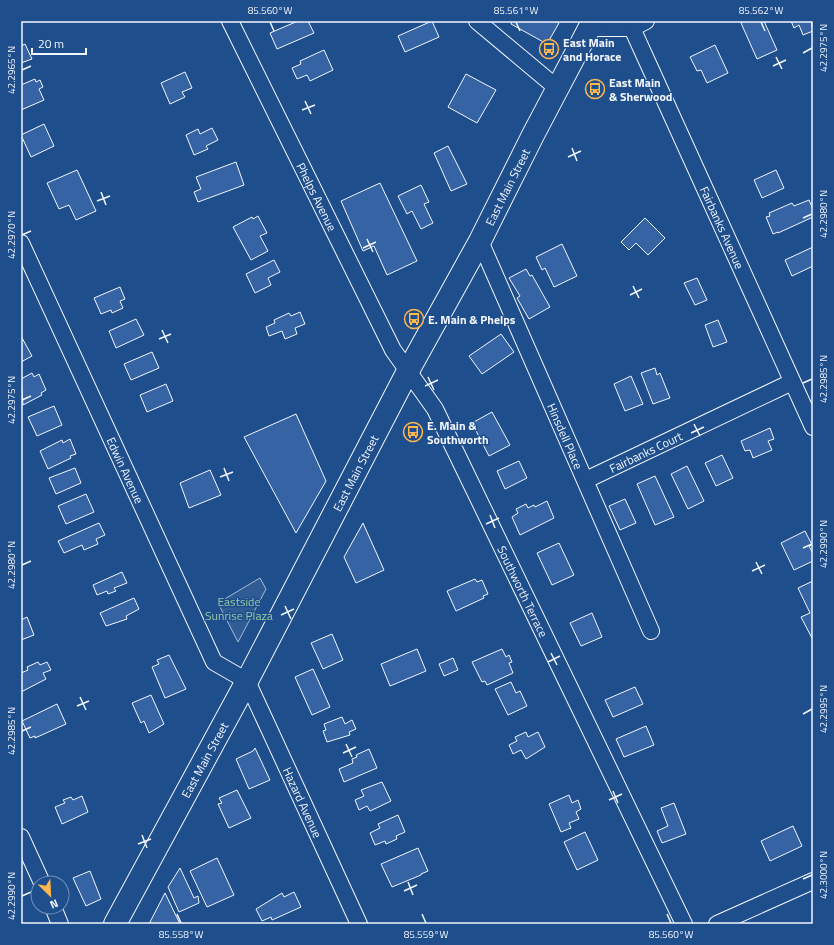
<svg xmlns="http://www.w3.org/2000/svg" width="834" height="945" viewBox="0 0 834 945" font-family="'Titillium Web',sans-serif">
<rect width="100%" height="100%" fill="#1f4e8c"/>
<!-- built -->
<path fill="#305b95" stroke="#a8bbd7" d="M260,578L266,589L238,642L218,603Z"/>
<!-- building -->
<g fill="#3563a3" stroke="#f2f6ff">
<path d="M298,21H308L314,33L277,49L270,33Z"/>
<path d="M432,21L439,37L405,52L398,36Z"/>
<path d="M512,21H555L559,23L547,44L511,24Z"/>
<path d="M744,21H764L777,50L757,59L741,23Z"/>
<path d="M791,21H811L813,31L803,35L799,25L794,28Z"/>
<path d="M25,44L32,59L21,63V46Z"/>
<path d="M715,45L728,73L707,83L701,70L697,71L690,57Z"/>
<path d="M324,50L333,70L310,81L307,75L297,79L292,68L301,64L300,61Z"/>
<path d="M185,72L192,88L182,92L185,97L170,104L161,83Z"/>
<path d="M466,74L496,90L477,123L448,107Z"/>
<path d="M35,79L36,82L40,80L43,87L39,89L44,100L21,110V85Z"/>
<path d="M44,124L54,146L31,157L21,135Z"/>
<path d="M212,128L218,140L206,146L208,149L194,155L186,135L198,129L200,134Z"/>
<path d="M448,146L467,184L451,191L434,153Z"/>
<path d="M236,162L244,185L198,202L194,192L201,189L196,177Z"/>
<path d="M77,170L96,211L76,220L69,205L59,209L47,183Z"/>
<path d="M776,170L784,188L762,198L754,180Z"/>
<path d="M380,183L417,261L387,275L374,246L363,251L341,201Z"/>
<path d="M421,185L429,202L424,204L433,223L421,229L412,211L407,214L398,196Z"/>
<path d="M809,200L813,209V217L778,233V232L773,234L766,217L770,216L769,213L792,203L794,206Z"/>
<path d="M258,216L267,233L260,236L268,251L251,260L233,227L252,217L253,219Z"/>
<path d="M645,218L665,238L648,255L636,243L629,250L621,242Z"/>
<path d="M562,244L577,276L554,287L545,268L542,270L536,257Z"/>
<path d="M813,247V266L792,276L785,260Z"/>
<path d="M274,260L280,272L268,278L271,285L255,293L246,274Z"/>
<path d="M526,269L530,276L532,275L550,307L529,319L517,298L520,296L509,278Z"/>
<path d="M697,278L707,300L695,305L684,283Z"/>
<path d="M120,287L125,299L120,301L123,308L112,313L111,310L101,314L94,298Z"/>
<path d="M300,312L305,324L295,328L297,334L285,339L282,331L269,336L266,327L275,323L274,320L289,313L291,316Z"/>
<path d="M136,319L144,335L116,348L109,331Z"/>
<path d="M718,320L727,342L713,347L705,325Z"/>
<path d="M501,334L514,352L482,374L469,356Z"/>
<path d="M21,336L32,356L21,362Z"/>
<path d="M152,352L159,368L131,380L124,364Z"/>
<path d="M655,368L657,375L660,373L670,398L653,404L641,373Z"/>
<path d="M32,373L34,377L39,374L46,390L41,393L42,395L23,405L21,379Z"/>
<path d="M631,376L643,404L625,411L614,384Z"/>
<path d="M166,384L173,401L147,412L140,395Z"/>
<path d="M54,406L62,425L37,436L28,417Z"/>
<path d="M492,412L510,445L489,456L472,423Z"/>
<path d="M296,414L326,481L296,533L244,437Z"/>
<path d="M770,428L774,439L768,441L772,450L753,458L750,450L745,451L741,441Z"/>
<path d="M70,439L76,454L70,456L71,458L48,469L40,451L62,440L63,443Z"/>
<path d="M722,455L733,478L716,486L705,463Z"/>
<path d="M519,461L527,478L505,489L497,471Z"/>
<path d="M687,466L704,501L688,509L671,474Z"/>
<path d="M75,468L81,483L56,494L49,478Z"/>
<path d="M210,470L221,495L189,508L180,483Z"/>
<path d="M655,476L674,517L655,525L637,484Z"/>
<path d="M86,494L94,512L66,524L58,506Z"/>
<path d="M625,499L636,523L620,530L609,506Z"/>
<path d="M547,501L554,518L520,535L512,517L518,513L516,509L526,504L528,508L534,505L535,507Z"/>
<path d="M99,523L105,535L96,539L98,544L84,550L82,545L64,553L58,541Z"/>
<path d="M363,523L384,570L356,583L344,557Z"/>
<path d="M805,531L812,545L809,546L813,554V561L794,570L781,543Z"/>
<path d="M559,543L574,575L552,585L537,553Z"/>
<path d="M122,572L127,583L114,588L116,591L108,594L107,591L97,595L93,585Z"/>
<path d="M475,579L477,582L482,580L488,594L483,596L484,598L456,611L447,591Z"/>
<path d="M813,581V640L801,617L810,613L798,588Z"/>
<path d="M134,598L139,609L126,616L127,619L106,626L100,613Z"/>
<path d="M592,613L602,637L581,646L570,623Z"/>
<path d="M27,617L34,635L21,640V620Z"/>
<path d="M332,634L343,660L323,669L311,643Z"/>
<path d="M417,649L426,671L390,686L381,664Z"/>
<path d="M502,649L506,657L509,655L512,662L509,663L513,673L487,685L485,681L482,682L472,662Z"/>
<path d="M169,655L186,689L165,698L152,667L159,664L157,660Z"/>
<path d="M453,658L458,670L444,676L439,664Z"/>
<path d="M38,662L40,665L47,662L51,670L43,673L46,679L21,692V673L28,670L27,667Z"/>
<path d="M313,669L330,707L312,715L295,677Z"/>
<path d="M511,682L516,693L520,691L527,706L508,715L495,689Z"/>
<path d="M635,687L643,704L613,717L605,700Z"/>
<path d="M151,695L164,724L149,733L144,721L141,723L132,703Z"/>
<path d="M57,704L66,724L35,738V736L30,738L22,721Z"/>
<path d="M342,717L345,724L352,720L356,729L349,732L350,735L327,742L323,731L326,730L324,724Z"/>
<path d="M646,726L654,745L624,757L616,739Z"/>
<path d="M526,732L528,737L538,732L545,747L526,759L521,750L513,754L509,745L517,741L515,737Z"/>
<path d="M255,748L270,780L249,789L236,759L253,751Z"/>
<path d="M369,749L377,768L344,782L339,769L353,763L352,759L357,757L356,755Z"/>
<path d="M382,782L391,801L370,811L367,806L359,810L355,800L364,796L361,790Z"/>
<path d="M237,790L251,818L229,828L218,804L222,803L219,798Z"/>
<path d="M569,795L572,803L578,800L581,809L576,812L579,819L569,823L571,828L561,832L549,804Z"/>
<path d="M82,796L88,812L62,824L55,807L65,803L63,800L71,797L73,800Z"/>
<path d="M674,803L686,834L662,843L657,831L668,826L661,808Z"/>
<path d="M398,815L405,832L396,836L397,839L386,844L385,841L375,845L370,833L380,828L378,824Z"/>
<path d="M793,826L802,846L770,861L761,841Z"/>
<path d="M585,832L598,860L577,870L564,842Z"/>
<path d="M418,848L428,871L421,874V875L392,887L381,864Z"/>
<path d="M217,858L234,895L207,907L190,871Z"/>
<path d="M180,868L194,898L198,896L199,903L179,912L168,887Z"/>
<path d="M90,871L101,899L86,906L73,878Z"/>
<path d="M294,892L301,907L272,920L271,917L262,921L256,909L282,893L284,897Z"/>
<path d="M165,893L180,924H149Z"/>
</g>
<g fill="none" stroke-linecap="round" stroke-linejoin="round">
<defs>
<g id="street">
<path id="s1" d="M230,21L393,350L435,409L684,924"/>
<path d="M477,21L557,88"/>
<path d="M590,28H632L646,21"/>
<path id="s2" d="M632,28L813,427"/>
<path id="s3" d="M480,241L651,631"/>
<path id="s4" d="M21,243L214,662L247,681L359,924"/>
<path id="s5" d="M586,480L792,382"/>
<path d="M21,837L42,883"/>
<path d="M53,907L60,924"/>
<path d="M717,924L813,881"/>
</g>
<g id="secondary">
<path id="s6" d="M115,924L247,681L408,371L480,241L533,135L593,21"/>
</g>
</defs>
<!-- street casing -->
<use href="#street" stroke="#f2f6ff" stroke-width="18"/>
<!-- secondary casing -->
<use href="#secondary" stroke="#f2f6ff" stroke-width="24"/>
<!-- street -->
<use href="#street" stroke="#1f4e8c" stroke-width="16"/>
<!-- secondary -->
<use href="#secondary" stroke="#1f4e8c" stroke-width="22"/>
</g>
<!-- ticks -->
<path fill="none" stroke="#f2f6ff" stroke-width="1.5" d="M270,22L274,31M516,22L520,31M761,22L765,31M803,53L812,48M776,57L782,69M773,66L786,60M22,70L31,66M305,101L311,114M302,110L315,105M572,148L577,161M568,157L581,151M101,192L106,205M97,201L110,196M803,218L812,214M22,235L31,231M367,239L373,252M363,248L376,242M633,286L639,298M630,295L642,289M162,330L168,343M159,339L171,334M428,377L434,390M803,383L812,379M425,386L438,380M22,400L31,396M694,424L700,436M691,433L704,427M224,468L229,481M220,477L233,472M490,515L495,528M486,524L499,518M803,548L812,544M756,562L762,574M22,565L31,561M752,571L765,565M285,606L291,619M281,615L294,609M551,653L557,665M548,662L560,656M80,697L86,710M77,706L89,701M803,714L812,709M22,731L31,727M346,744L352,757M343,753L356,747M613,791L618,803M609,800L622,794M142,835L147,848M138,844L151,839M803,879L812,875M408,882L413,895M404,891L417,885M22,896L31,892M177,914L181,923M422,914L426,923M667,914L671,923"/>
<!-- icons -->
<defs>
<symbol id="bus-ring" viewBox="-11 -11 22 22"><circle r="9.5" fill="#1f4e8c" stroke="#ffb74d" stroke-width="1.5"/><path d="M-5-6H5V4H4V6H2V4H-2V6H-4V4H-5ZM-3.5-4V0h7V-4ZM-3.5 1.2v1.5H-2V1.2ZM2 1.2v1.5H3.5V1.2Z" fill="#ffb74d"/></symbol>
</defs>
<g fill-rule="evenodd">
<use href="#bus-ring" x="538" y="38" width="22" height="22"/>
<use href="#bus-ring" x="584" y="78" width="22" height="22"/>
<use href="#bus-ring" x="403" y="308" width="22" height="22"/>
<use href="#bus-ring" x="402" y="421" width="22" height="22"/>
</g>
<g text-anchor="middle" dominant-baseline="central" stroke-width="3" stroke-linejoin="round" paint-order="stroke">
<!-- poi labels -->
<g font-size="12" font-weight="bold" fill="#f2f6ff" stroke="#1f4e8c" text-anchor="start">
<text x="563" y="42">East Main<tspan x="563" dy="14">and Horace</tspan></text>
<text x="609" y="82">East Main<tspan x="609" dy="14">&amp; Sherwood</tspan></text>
<text x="428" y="319">E. Main &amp; Phelps</text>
<text x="427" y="425">E. Main &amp;<tspan x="427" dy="14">Southworth</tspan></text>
</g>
<!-- street labels -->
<g font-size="12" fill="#f2f6ff" stroke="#1f4e8c">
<text stroke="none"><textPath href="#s6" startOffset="835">East Main Street</textPath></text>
<text stroke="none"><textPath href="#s1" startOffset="196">Phelps Avenue</textPath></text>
<text stroke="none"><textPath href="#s2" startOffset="219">Fairbanks Avenue</textPath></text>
<text stroke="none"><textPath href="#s3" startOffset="213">Hinsdell Place</textPath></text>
<text stroke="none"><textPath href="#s5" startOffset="66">Fairbanks Court</textPath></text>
<text stroke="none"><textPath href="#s4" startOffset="250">Edwin Avenue</textPath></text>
<text stroke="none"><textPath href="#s6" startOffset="511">East Main Street</textPath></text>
<text stroke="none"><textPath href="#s1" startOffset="642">Southworth Terrace</textPath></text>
<text stroke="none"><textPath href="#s6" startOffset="187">East Main Street</textPath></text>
<text stroke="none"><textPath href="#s4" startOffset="633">Hazard Avenue</textPath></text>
</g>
<!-- park labels -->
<g font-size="12" fill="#97c8a6" stroke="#1f4e8c">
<text x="239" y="601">Eastside<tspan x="239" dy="14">Sunrise Plaza</tspan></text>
</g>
</g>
<!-- border -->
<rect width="834" height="945" fill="none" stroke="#1f4e8c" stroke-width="44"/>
<!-- north arrow -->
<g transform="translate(50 895) rotate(156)"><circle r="19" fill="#1f4e8c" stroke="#7391ba"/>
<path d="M0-3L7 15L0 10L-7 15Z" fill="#ffb74d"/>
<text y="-6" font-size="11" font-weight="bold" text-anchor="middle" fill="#f2f6ff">N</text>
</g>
<!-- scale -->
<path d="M32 48v6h54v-6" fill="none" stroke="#f2f6ff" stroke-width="2"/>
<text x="38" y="48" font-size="12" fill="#f2f6ff" stroke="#1f4e8c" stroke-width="3" paint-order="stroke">20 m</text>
<rect x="22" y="22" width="790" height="901" fill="none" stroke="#f2f6ff" stroke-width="1.5"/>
<g font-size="10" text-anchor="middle" fill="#f2f6ff">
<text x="270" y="14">85.560°W</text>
<text x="516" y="14">85.561°W</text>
<text x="761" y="14">85.562°W</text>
<text transform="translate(823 48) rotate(-90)" y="4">42.2975°N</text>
<text transform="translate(11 70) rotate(-90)" y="4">42.2965°N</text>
<text transform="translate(823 214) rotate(-90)" y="4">42.2980°N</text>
<text transform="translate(11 235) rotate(-90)" y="4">42.2970°N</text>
<text transform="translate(823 379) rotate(-90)" y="4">42.2985°N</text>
<text transform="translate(11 400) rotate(-90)" y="4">42.2975°N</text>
<text transform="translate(823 544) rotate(-90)" y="4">42.2990°N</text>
<text transform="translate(11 565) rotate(-90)" y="4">42.2980°N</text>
<text transform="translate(823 709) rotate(-90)" y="4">42.2995°N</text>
<text transform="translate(11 731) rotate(-90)" y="4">42.2985°N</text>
<text transform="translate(823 875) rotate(-90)" y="4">42.3000°N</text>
<text transform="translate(11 896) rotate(-90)" y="4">42.2990°N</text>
<text x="181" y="938">85.558°W</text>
<text x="426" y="938">85.559°W</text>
<text x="671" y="938">85.560°W</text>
</g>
</svg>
